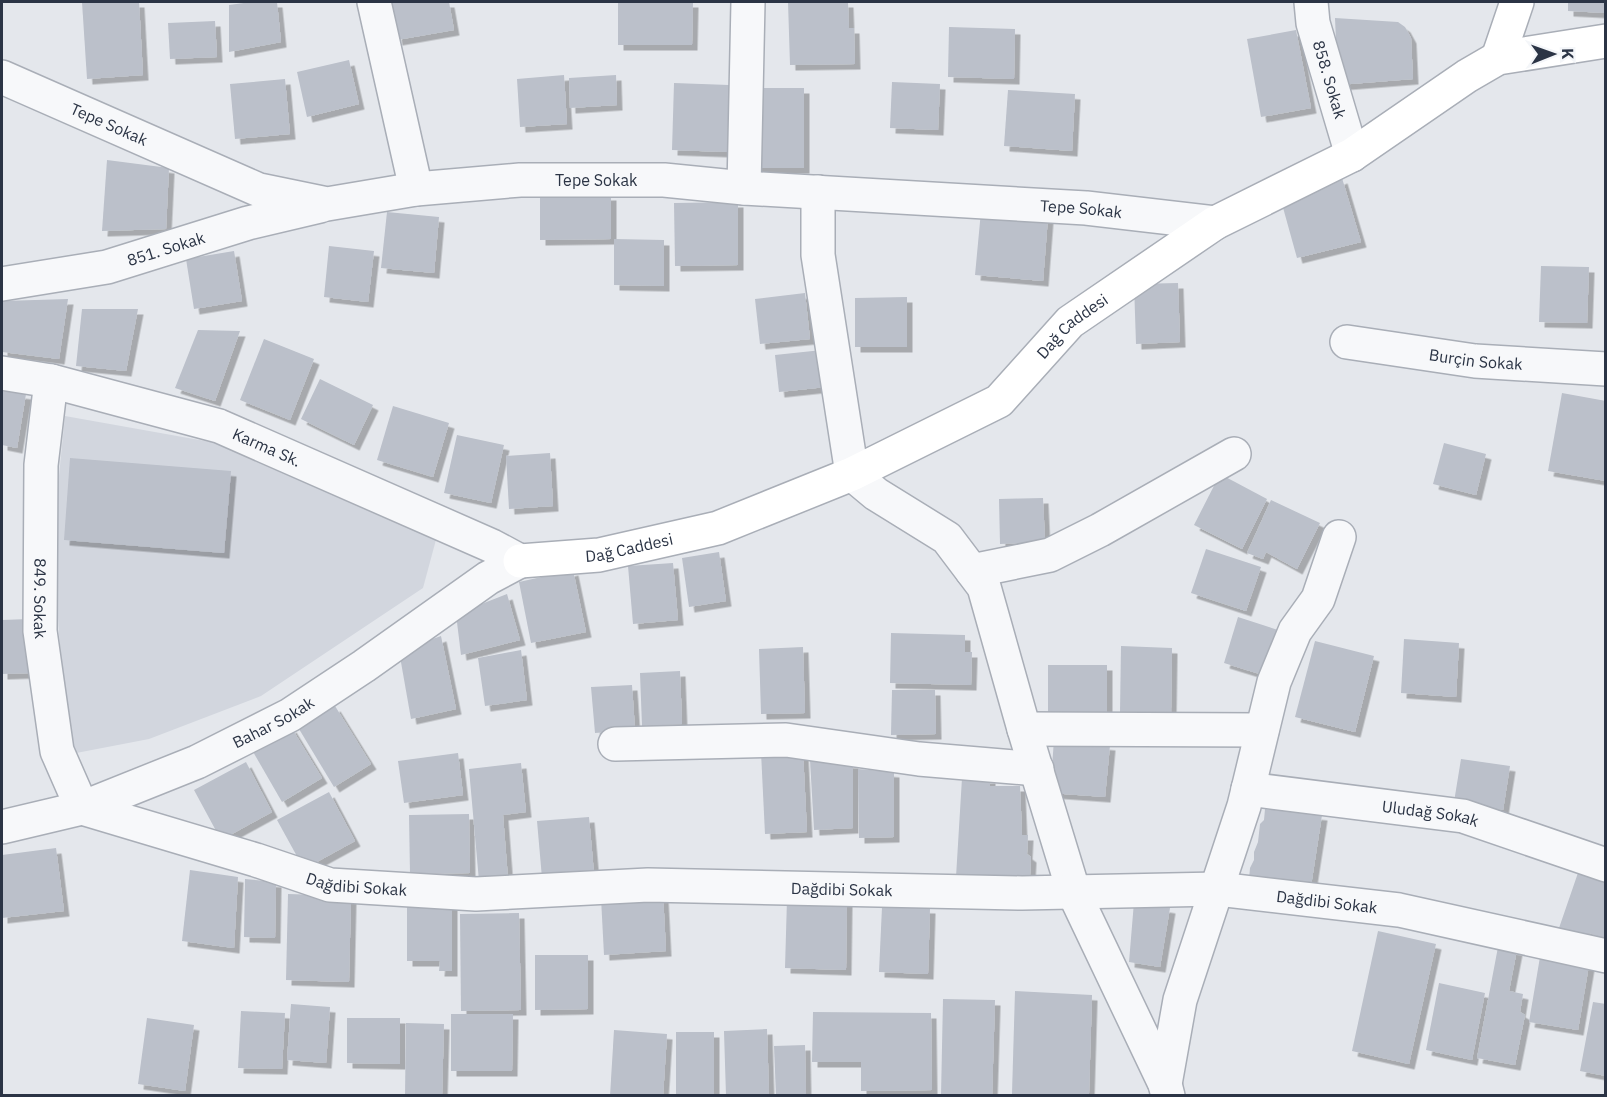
<svg xmlns="http://www.w3.org/2000/svg" width="1607" height="1097" viewBox="0 0 1607 1097" font-family="'IBM Plex Sans',sans-serif">
<defs>
<filter id="shadow"><feDropShadow dx="5.5" dy="5.5" stdDeviation="0" flood-color="#0004"/></filter>
</defs>
<rect width="100%" height="100%" fill="#e4e7ec"/>
<!-- built -->
<path fill="#d2d6de" d="M65,416L250,449L437,536L423,588L261,696L149,739L71,754L59,635L53,535Z"/>
<!-- building -->
<g fill="#bbc0ca" filter="url(#shadow)">
<path d="M82,2H139L143,75L87,79Z"/>
<path d="M251,2H277L281,42L229,52V5Z"/>
<path d="M391,2H449L454,30L397,40Z"/>
<path d="M618,2H693L692,45H618Z"/>
<path d="M788,2H848L849,28H854L855,64L790,65Z"/>
<path d="M1568,2H1606V13L1568,11Z"/>
<path d="M1335,18L1398,22L1405,27L1411,38L1413,79L1338,85Z"/>
<path d="M215,21L217,57L170,59L168,23Z"/>
<path d="M949,27L1015,29L1014,79L948,77Z"/>
<path d="M1296,30L1311,108L1261,117L1247,39Z"/>
<path d="M349,60L359,104L307,117L297,72Z"/>
<path d="M564,75L567,124L520,127L517,79Z"/>
<path d="M616,75L617,105L570,108L569,78Z"/>
<path d="M285,79L290,134L235,139L230,84Z"/>
<path d="M892,82L940,84L938,130L890,128Z"/>
<path d="M674,83L729,85L727,152L672,150Z"/>
<rect x="754" y="88" width="50" height="80"/>
<path d="M1008,90L1075,94L1072,151L1004,146Z"/>
<path d="M107,160L169,168L166,229L102,231Z"/>
<path d="M1342,178L1361,242L1297,258L1282,204Z"/>
<path d="M611,195V239L540,240V196Z"/>
<path d="M738,202V265L675,266L674,203Z"/>
<path d="M981,211L1048,217L1043,281L975,275Z"/>
<path d="M387,212L439,217L434,273L381,268Z"/>
<path d="M614,239L664,240V286L614,285Z"/>
<path d="M329,246L374,251L368,302L324,297Z"/>
<path d="M234,251L242,301L194,309L186,259Z"/>
<path d="M1541,266L1589,267L1587,323L1539,322Z"/>
<path d="M1178,283L1180,342L1136,344L1134,284Z"/>
<path d="M805,293L810,339L760,344L755,299Z"/>
<path d="M907,297V347H855V298Z"/>
<path d="M68,299L59,359L2,352V301Z"/>
<path d="M82,309H138L126,371L76,366Z"/>
<path d="M198,330L240,331L215,401L175,388Z"/>
<path d="M264,339L314,359L290,420L240,400Z"/>
<path d="M822,350L826,387L779,392L775,355Z"/>
<path d="M320,379L373,405L354,445L301,419Z"/>
<path d="M2,391L26,394L17,448L2,445Z"/>
<path d="M1562,393L1606,401V481L1548,471Z"/>
<path d="M393,406L449,423L433,477L377,460Z"/>
<path d="M457,435L504,445L491,503L444,493Z"/>
<path d="M1444,443L1486,454L1476,495L1433,484Z"/>
<path d="M550,453L553,506L509,509L506,456Z"/>
<path d="M70,458L231,471L224,553L64,540Z"/>
<path d="M1220,474L1267,499L1242,549L1194,525Z"/>
<path d="M1043,498L1045,542L1000,544L999,499Z"/>
<path d="M1271,500L1320,523L1297,569L1266,552L1263,559L1247,553Z"/>
<path d="M1206,549L1261,567L1246,611L1191,593Z"/>
<path d="M719,552L726,601L689,607L682,558Z"/>
<path d="M673,563L678,620L633,624L628,566Z"/>
<path d="M573,570L586,632L531,643L519,582Z"/>
<path d="M507,594L520,640L461,655L456,614Z"/>
<path d="M1238,617L1278,630L1263,675L1224,663Z"/>
<path d="M29,619L30,673L2,674V620Z"/>
<path d="M891,633L965,635V652H972L971,685L890,683Z"/>
<path d="M441,636L456,709L411,719L399,651Z"/>
<path d="M1404,639L1459,643L1456,697L1401,693Z"/>
<path d="M1315,641L1374,656L1355,732L1295,717Z"/>
<path d="M1121,646L1172,648L1171,714L1120,713Z"/>
<path d="M803,647L805,713L761,714L759,649Z"/>
<path d="M521,650L527,700L485,706L478,658Z"/>
<rect x="1048" y="665" width="59" height="47"/>
<path d="M680,671L682,724L642,726L640,673Z"/>
<path d="M632,685L635,730L595,733L591,687Z"/>
<path d="M892,690H935L936,734L891,735Z"/>
<path d="M335,706L371,764L334,787L299,729Z"/>
<path d="M291,727L322,778L282,802L252,750Z"/>
<path d="M1054,740L1110,745L1105,797L1050,793Z"/>
<path d="M761,752H803L807,832L765,834Z"/>
<path d="M458,753L463,795L404,803L398,761Z"/>
<path d="M1461,759L1510,766L1503,810L1454,802Z"/>
<path d="M810,760L853,763V828L814,830Z"/>
<path d="M246,762L272,812L221,840L194,790Z"/>
<path d="M521,763L526,812L503,815L508,879L479,881L469,769Z"/>
<path d="M858,769L894,772V837L859,838Z"/>
<path d="M962,778H990V786H1020L1022,835H1028L1027,854L1031,857L1030,876L956,877Z"/>
<path d="M329,792L355,841L304,869L277,820Z"/>
<path d="M1265,809L1322,815L1311,886L1249,879L1250,868L1254,860V852L1258,842L1260,824L1264,820Z"/>
<path d="M469,814L470,873L410,874L409,815Z"/>
<path d="M589,817L594,874L542,878L537,821Z"/>
<path d="M56,848L64,911L2,918V855Z"/>
<path d="M1580,867L1606,876V939L1589,933L1581,936L1559,928Z"/>
<path d="M190,870L238,877L234,948L182,941Z"/>
<path d="M245,879L276,882L275,938L244,937Z"/>
<path d="M288,894L351,896L349,982L286,980Z"/>
<path d="M663,894L666,951L604,955L601,898Z"/>
<path d="M787,899L847,900L846,970L785,968Z"/>
<path d="M1134,902L1170,908L1160,967L1129,962Z"/>
<path d="M407,903H452V971H439L440,961H407Z"/>
<path d="M882,907L930,908L928,974L879,972Z"/>
<path d="M519,913L521,1010L461,1011L460,914Z"/>
<path d="M1378,931L1436,944L1409,1064L1352,1051Z"/>
<path d="M1498,947L1517,950L1509,991L1523,994L1520,1012L1525,1015L1515,1065L1477,1058Z"/>
<path d="M535,955H588V1009L535,1010Z"/>
<path d="M1540,957L1589,965L1578,1030L1529,1022Z"/>
<path d="M1439,983L1485,993L1472,1060L1426,1050Z"/>
<path d="M1015,991L1092,995L1089,1094H1012Z"/>
<path d="M943,999L995,1000L992,1096H941Z"/>
<path d="M1593,1002L1606,1004V1076L1580,1071Z"/>
<path d="M291,1004L330,1007L326,1063L287,1060Z"/>
<path d="M241,1011L285,1013L282,1069L238,1068Z"/>
<path d="M813,1012L931,1013L932,1090L861,1091V1062H812Z"/>
<path d="M451,1014H513L512,1071H451Z"/>
<path d="M147,1018L194,1025L185,1091L138,1084Z"/>
<path d="M347,1018H400V1064L347,1063Z"/>
<path d="M406,1023L444,1024L442,1096H405Z"/>
<path d="M767,1029L769,1096H726L724,1031Z"/>
<path d="M614,1030L667,1034L663,1096H610Z"/>
<path d="M676,1032H714V1095L676,1094Z"/>
<path d="M805,1045L806,1096H776L774,1046Z"/>
</g>
<g fill="none" stroke-linecap="round" stroke-linejoin="round">
<defs>
<g id="street">
<path d="M374,2L416,189"/>
<path id="s1" d="M1311,2L1313,23L1352,155"/>
<path id="s2" d="M2,77L259,190L327,204L416,189L520,180H664L744,188L1086,208L1215,223"/>
<path d="M744,188L748,2"/>
<path d="M818,192V255L852,474L876,494L947,538L984,587L1024,729L1074,893L1165,1084L1168,1096"/>
<path id="s3" d="M2,284L107,267L248,223L320,206"/>
<path id="s4" d="M1347,342L1475,361L1606,369"/>
<path id="s5" d="M2,373L51,381L219,426L492,546L520,561"/>
<path id="s6" d="M51,381L41,465L40,631L57,751L82,808L256,860L330,885L476,894L648,885L1022,893L1218,889L1399,910L1606,956"/>
<path d="M972,571L1050,555L1100,530L1234,454"/>
<path d="M1024,729L1262,730"/>
<path d="M615,744L786,740L919,759L1037,769"/>
<path id="s7" d="M1248,789L1463,816L1606,865"/>
<path id="s8" d="M2,827L82,808L197,762L290,715L364,666L488,578L520,561"/>
<path d="M1165,1084L1180,1000L1244,806L1274,682L1295,631L1318,599L1339,537"/>
</g>
<g id="secondary">
<path d="M1498,58L1517,2"/>
<path id="s9" d="M520,561L599,555L718,528L852,474L999,401L1070,322L1215,223L1352,155L1467,76L1498,58L1606,41"/>
</g>
</defs>
<!-- street casing -->
<use href="#street" stroke="#a9aeb7" stroke-width="36"/>
<!-- secondary casing -->
<use href="#secondary" stroke="#a9aeb7" stroke-width="36"/>
<!-- street -->
<use href="#street" stroke="#f7f8fa" stroke-width="33"/>
<!-- secondary -->
<use href="#secondary" stroke="#fff" stroke-width="33"/>
</g>
<g text-anchor="middle" dominant-baseline="central" stroke-width="6" stroke-linejoin="round" paint-order="stroke">
<!-- street labels -->
<g font-size="16" fill="#2b3445" stroke="#f4f6f9">
<text stroke="none"><textPath href="#s1" startOffset="80">858. Sokak</textPath></text>
<text stroke="none"><textPath href="#s2" startOffset="117">Tepe Sokak</textPath></text>
<text stroke="none"><textPath href="#s2" startOffset="621">Tepe Sokak</textPath></text>
<text stroke="none"><textPath href="#s2" startOffset="1107">Tepe Sokak</textPath></text>
<text stroke="none"><textPath href="#s3" startOffset="168">851. Sokak</textPath></text>
<text stroke="none"><textPath href="#s9" startOffset="615">Dağ Caddesi</textPath></text>
<text stroke="none"><textPath href="#s4" startOffset="130">Burçin Sokak</textPath></text>
<text stroke="none"><textPath href="#s5" startOffset="276">Karma Sk.</textPath></text>
<text stroke="none"><textPath href="#s9" startOffset="110">Dağ Caddesi</textPath></text>
<text stroke="none"><textPath href="#s6" startOffset="218">849. Sokak</textPath></text>
<text stroke="none"><textPath href="#s8" startOffset="292">Bahar Sokak</textPath></text>
<text stroke="none"><textPath href="#s7" startOffset="184">Uludağ Sokak</textPath></text>
<text stroke="none"><textPath href="#s6" startOffset="720">Dağdibi Sokak</textPath></text>
<text stroke="none"><textPath href="#s6" startOffset="1206">Dağdibi Sokak</textPath></text>
<text stroke="none"><textPath href="#s6" startOffset="1692">Dağdibi Sokak</textPath></text>
</g>
</g>
<!-- border -->
<rect width="1607" height="1097" fill="none" stroke="#2b3445" stroke-width="6"/>
<!-- north arrow -->
<g transform="translate(1553 54) rotate(89)" stroke="#f4f6f9" stroke-width="4.5" paint-order="stroke">
<path d="M0-4.5L10 22L0 15L-10 22Z" fill="#2b3445"/>
<text y="-9" font-size="16" font-weight="bold" text-anchor="middle" fill="#2b3445">K</text>
</g>
</svg>
